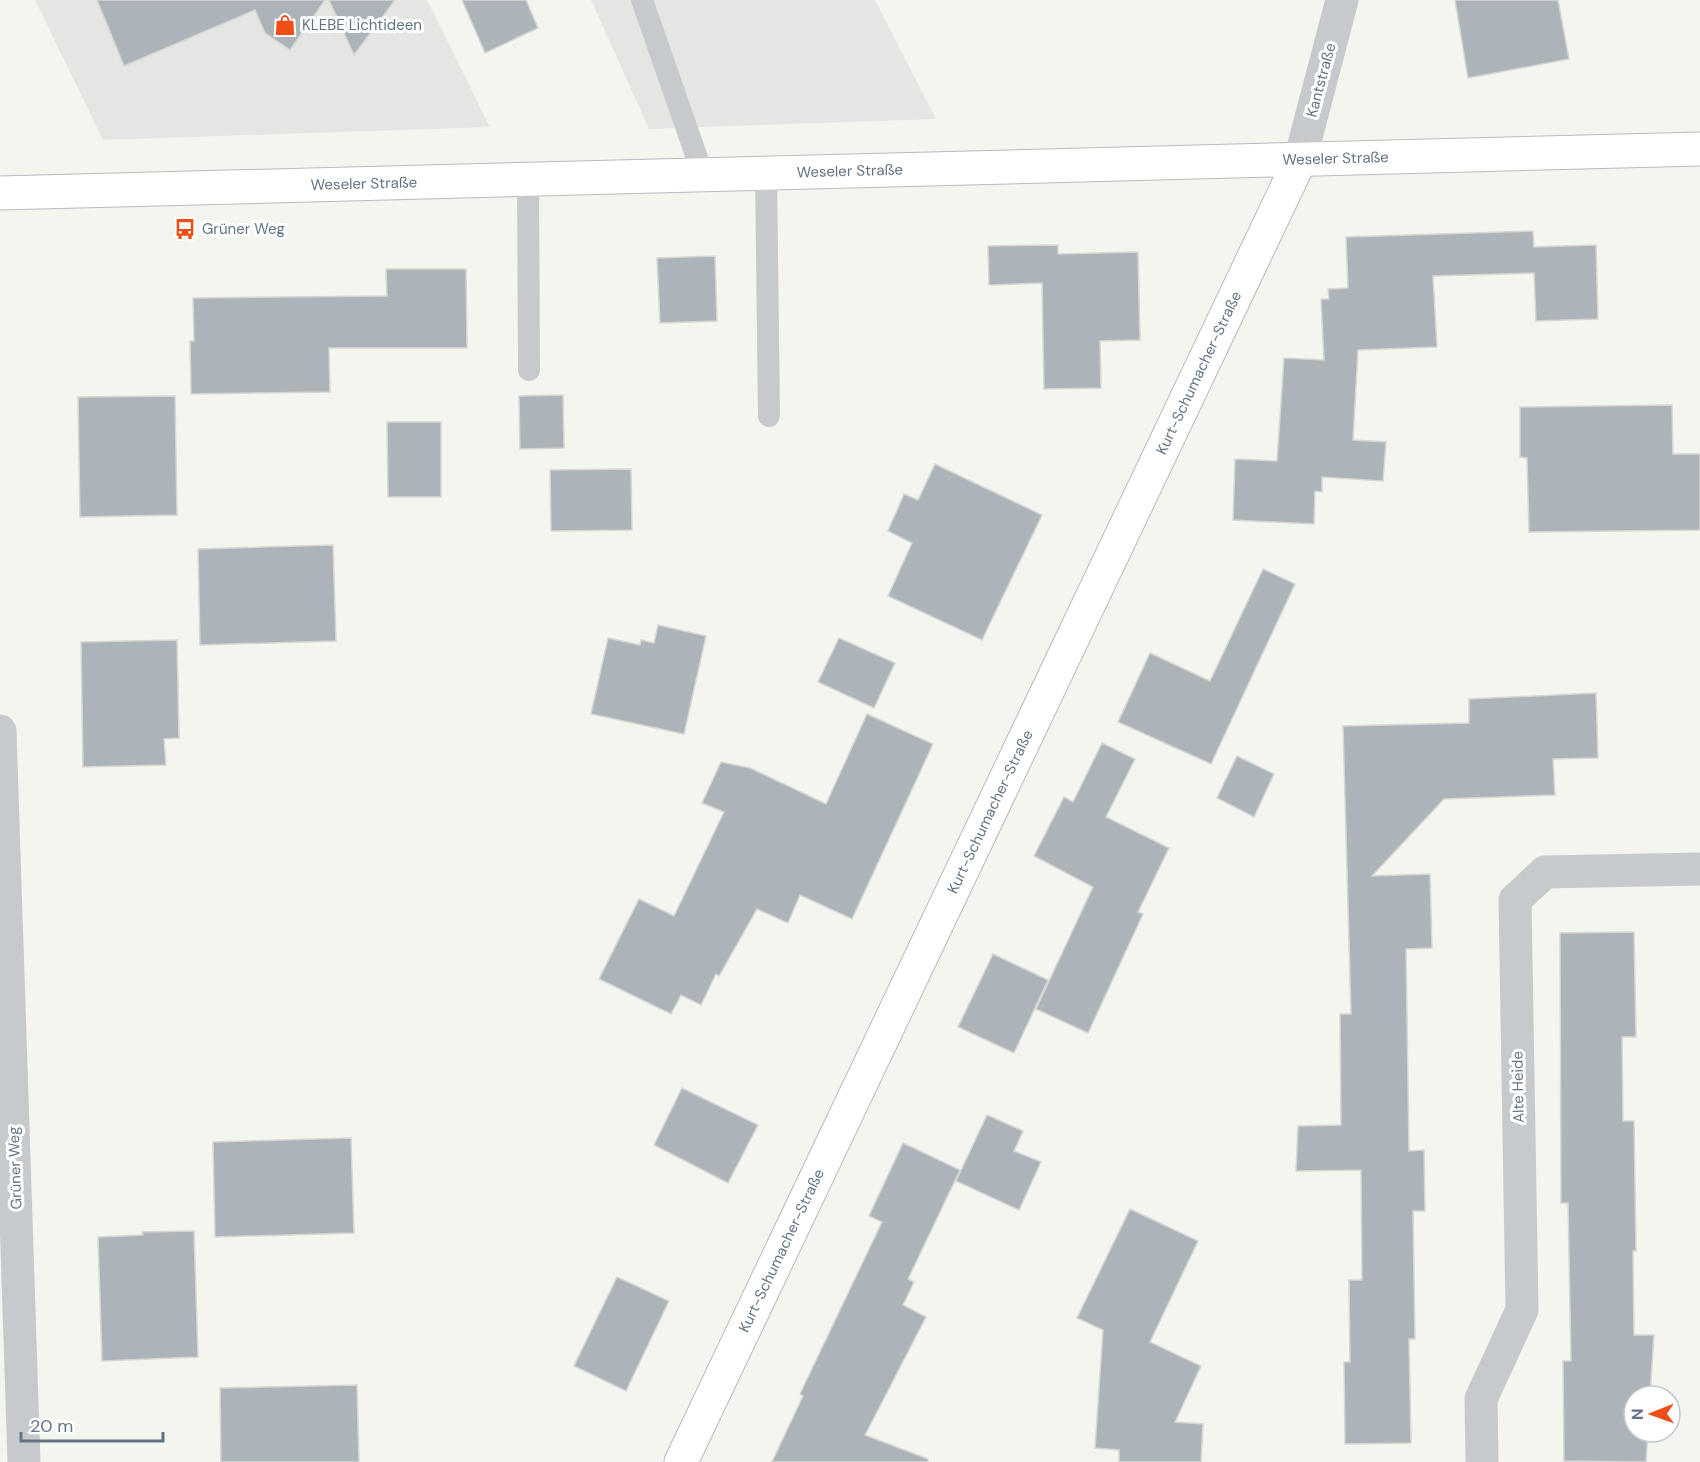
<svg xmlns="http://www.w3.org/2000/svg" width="1700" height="1462" viewBox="0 0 1700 1462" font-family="'DM Sans',sans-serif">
<rect width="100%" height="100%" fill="#f5f5f0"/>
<!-- built -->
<g fill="#e5e6e4">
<path d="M35,0H427L490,127L103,140Z"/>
<path d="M591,0H875L936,119L649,129Z"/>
</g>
<!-- building -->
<g fill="#acb4b9" stroke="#d6d6d3" stroke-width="1.5">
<path d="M97,0H325L290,50L265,33L255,10L124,66Z"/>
<path d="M329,0H395L354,55Z"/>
<path d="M462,0H526L538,28L485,53Z"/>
<path d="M1455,0H1558L1569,59L1468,78Z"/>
<path d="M1533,231L1534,247L1596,245L1598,319L1536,321L1534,273L1433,276L1437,347L1358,350L1353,440L1386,442L1383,481L1322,477V492L1315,491L1314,524L1233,520L1235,459L1277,461L1284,358L1324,360L1321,299H1329L1328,289L1348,288L1346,237Z"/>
<path d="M1058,245V254L1138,252L1140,340L1100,341L1101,388L1044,389L1042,283L989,285L988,246Z"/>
<path d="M715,256L717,321L660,323L657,258Z"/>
<path d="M386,269H466L467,348H329L330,392L191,394L190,341H194L193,298L387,296Z"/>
<path d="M563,395L564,448L520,449L519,396Z"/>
<path d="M175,396L177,515L80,517L78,397Z"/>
<path d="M1672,405L1673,454H1700V530L1529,532L1527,458L1520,457V407Z"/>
<path d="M387,422H441V497H388Z"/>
<path d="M935,464L1042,515L982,640L888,596L912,543L888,531L904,494L918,500Z"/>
<path d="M631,469L632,530L551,531L550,470Z"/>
<path d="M333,545L336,641L200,645L198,549Z"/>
<path d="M1263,569L1295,584L1211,764L1118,722L1150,653L1210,681Z"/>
<path d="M658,625L706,636L684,734L591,714L608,638L640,645L641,640L654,643Z"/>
<path d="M839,638L895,663L874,708L818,682Z"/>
<path d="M177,640L179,738L164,739L166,765L83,767L81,642Z"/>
<path d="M1596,693L1598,758L1553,759L1555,795L1444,799L1372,876L1430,874L1432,948L1406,949L1409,1151L1424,1150L1425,1211H1413L1415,1339H1409L1411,1443L1345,1444L1344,1362H1350L1349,1280H1362L1361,1170L1296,1171L1298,1126L1341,1125L1340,1014H1351L1343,726L1469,723V699Z"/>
<path d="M867,714L933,744L852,919L800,895L788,923L757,909L719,976L716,974L701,1005L681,995L671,1014L599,979L639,899L674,916L724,812L702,803L721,762L750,768L826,804Z"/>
<path d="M1102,743L1135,759L1106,817L1169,848L1138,912L1143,914L1088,1033L1036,1009L1093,887L1034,856L1064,797L1073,802Z"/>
<path d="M1237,756L1274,774L1254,817L1217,798Z"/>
<path d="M1634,932L1636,1037H1622L1623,1121H1634L1636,1251H1633L1634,1335H1654L1650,1396H1634V1432H1648L1646,1462L1564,1461L1563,1361H1571L1568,1203H1561L1560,933Z"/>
<path d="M993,954L1048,980L1014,1053L958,1027Z"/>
<path d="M682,1088L758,1125L728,1183L654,1145Z"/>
<path d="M987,1115L1023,1131L1014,1151L1041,1162L1019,1210L956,1181Z"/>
<path d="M351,1138L354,1233L215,1237L213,1142Z"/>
<path d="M903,1143L960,1170L908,1279L914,1282L903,1305L926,1317L865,1435L928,1459V1462H772L803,1396L800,1394L882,1222L869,1216Z"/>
<path d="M1130,1209L1198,1241L1150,1342L1201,1366L1175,1422L1203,1424L1201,1462H1119V1450L1095,1448L1103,1330L1077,1318Z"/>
<path d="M194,1231L198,1357L102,1361L98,1237L143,1235L142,1232Z"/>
<path d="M617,1277L669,1301L626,1391L574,1366Z"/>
<path d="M357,1385L359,1462H221L220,1388Z"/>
</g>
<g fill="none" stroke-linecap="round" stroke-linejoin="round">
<defs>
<g id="secondary">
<path id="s1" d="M0,193L1700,149"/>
<path id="s2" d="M681,1462L1300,160"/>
</g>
</defs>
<!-- secondary casing -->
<use href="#secondary" stroke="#b6bbc0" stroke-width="35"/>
<!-- lane -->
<g stroke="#c7cacd" stroke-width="22">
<path d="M642,0L703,175"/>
<path d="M766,174L769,416"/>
<path d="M528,180L529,370"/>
</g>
<!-- street -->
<g stroke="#c7cacd" stroke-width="33">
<path d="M1300,160L1342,0"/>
<path d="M0,731L24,1462"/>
<path d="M1482,1462L1481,1399L1522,1310L1515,900L1545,872L1700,869"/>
</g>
<!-- secondary -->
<use href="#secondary" stroke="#fff" stroke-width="33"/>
</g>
<!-- icons -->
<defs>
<symbol id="shop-bare" viewBox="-9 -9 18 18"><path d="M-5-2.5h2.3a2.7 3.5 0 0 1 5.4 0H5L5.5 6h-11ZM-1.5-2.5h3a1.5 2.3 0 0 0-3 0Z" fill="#ef4f16" stroke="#fff" stroke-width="2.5" paint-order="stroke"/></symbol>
<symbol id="bus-bare" viewBox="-9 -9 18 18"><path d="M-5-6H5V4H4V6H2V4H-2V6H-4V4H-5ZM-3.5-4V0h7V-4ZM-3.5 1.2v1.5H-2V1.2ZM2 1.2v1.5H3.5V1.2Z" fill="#ef4f16" stroke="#fff" stroke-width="2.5" paint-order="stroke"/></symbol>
</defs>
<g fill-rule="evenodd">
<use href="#shop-bare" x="270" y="10" width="30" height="30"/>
<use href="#bus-bare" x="170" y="214" width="30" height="30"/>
</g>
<g text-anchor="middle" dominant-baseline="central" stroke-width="6" stroke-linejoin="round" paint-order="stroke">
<!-- poi labels -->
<g font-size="15" fill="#627484" stroke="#fff" text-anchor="start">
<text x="302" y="25">KLEBE Lichtideen</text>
<text x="202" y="229">Grüner Weg</text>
</g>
<!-- street labels -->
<g font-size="15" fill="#627484" stroke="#fff">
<text transform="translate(1321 80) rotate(-75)">Kantstraße</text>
<text stroke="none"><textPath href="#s1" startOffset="1336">Weseler Straße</textPath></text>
<text stroke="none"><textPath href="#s1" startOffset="850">Weseler Straße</textPath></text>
<text stroke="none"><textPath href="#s1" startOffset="364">Weseler Straße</textPath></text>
<text stroke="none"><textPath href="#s2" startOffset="1206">Kurt-Schumacher-Straße</textPath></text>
<text stroke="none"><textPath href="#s2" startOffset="720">Kurt-Schumacher-Straße</textPath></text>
<text transform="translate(1518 1087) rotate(-91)">Alte Heide</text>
<text transform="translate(15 1168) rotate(-92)">Grüner Weg</text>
<text stroke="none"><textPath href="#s2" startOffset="234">Kurt-Schumacher-Straße</textPath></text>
</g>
</g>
<!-- north arrow -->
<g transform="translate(1652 1414) rotate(269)"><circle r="28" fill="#ffffff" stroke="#c0c7ce" stroke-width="1.5"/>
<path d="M0-4.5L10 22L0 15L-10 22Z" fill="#ef4f16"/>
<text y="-9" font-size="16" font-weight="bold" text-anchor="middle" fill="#627484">N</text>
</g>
<!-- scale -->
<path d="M21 1432v9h142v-9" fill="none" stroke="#627484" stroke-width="3"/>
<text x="30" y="1432" font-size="18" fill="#627484" stroke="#ffffff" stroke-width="4.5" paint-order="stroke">20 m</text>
</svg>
